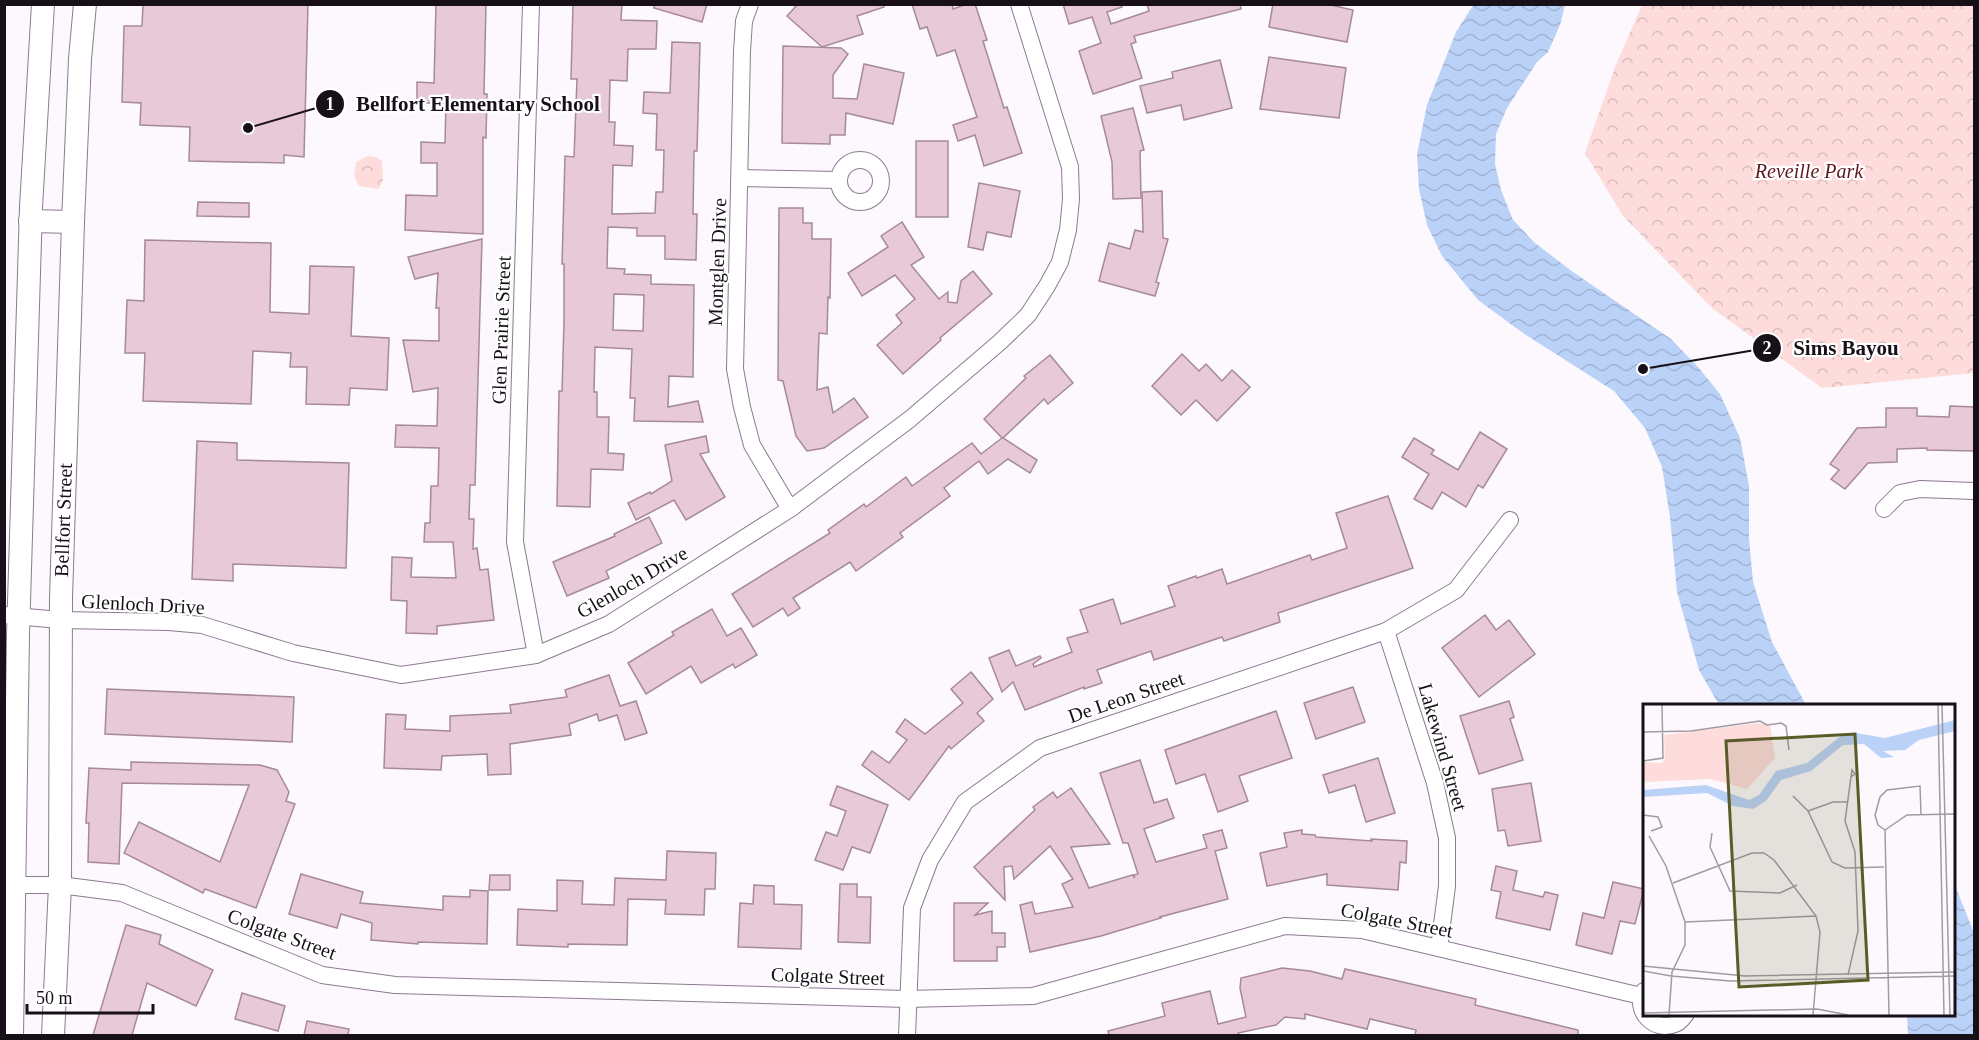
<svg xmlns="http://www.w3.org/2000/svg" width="1979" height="1040" viewBox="0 0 1979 1040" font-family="'Times New Roman',serif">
<defs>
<pattern id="park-crowns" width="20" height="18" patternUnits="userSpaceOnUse" patternTransform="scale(1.5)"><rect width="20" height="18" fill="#fddcdb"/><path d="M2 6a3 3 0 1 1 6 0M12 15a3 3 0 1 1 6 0" fill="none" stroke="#d8bcbb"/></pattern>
<pattern id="water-waves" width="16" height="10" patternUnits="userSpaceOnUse" patternTransform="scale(1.5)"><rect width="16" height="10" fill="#bbd2f8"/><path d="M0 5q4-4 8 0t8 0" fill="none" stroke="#a0b3d4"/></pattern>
</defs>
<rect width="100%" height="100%" fill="#fcf8fd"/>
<!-- park -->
<g fill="url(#park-crowns)">
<path d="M1642,5H1974V373L1822,388L1712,308L1623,216L1585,153L1615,67Z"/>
<path d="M368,156L376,157L382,161L383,180L379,189L359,186L354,176L356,162Z"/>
</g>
<!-- water -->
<g fill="url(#water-waves)">
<path d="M1474,4L1565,5L1560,25L1548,52L1537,62L1507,108L1496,134L1495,164L1501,190L1513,220L1535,243L1573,272L1671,339L1698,367L1720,394L1740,438L1749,486V538L1753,582L1772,642L1806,705H1719L1699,670L1677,592L1670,517L1662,467L1645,428L1614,391L1523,333L1478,300L1442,256L1427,225L1419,189L1417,154L1427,105L1456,32Z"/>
<path d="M1954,883L1974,933V1035H1908L1907,1015L1954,1014Z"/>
</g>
<!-- building -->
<g fill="#e8c9d7" stroke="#a68a96" stroke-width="1.5" fill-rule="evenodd">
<path d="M143,4H308L304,157L284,155V163L189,161L190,127L140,125L141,103L122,102L124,26H142Z"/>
<path d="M436,4H486L484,94H487L486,138L483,137V234L405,230L406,195L437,196V163H421V142L445,143L446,103H417V82L434,83Z"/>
<path d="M573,4H622L621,20L657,21L656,49H628L627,81L610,80L609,122H615L614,145L633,146L632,166L613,165L612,214L655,213L656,192H663L664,150H656L657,114L643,113L644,92L670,93L672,42L700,43L697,151H694L693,214H697L696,260L665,259V236H637V228L608,227L607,268L625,269L624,274L651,275V284L694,285L693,377L669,376L668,407L698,401L703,422L634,421L635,398H630L632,349L595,347L594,392H597V417H609L608,453L624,454L623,470L591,469L590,507L557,506L559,391H562L564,322V264H562L565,156L574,157L577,79H571ZM614,294L644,295L643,331L613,330Z"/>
<path d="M654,4H707L702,22L654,8Z"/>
<path d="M798,4H884V7L857,16L863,34L822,47L787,16Z"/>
<path d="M912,4H952L953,9L967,4H975L987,40L983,41L1004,108L1007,107L1022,153L984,166L975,135L958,141L953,125L977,117L955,50L937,56L927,27L920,29Z"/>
<path d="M1063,4H1121L1122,7L1107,12L1111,24L1149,11L1147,4H1240L1241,9L1134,36L1136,42L1131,44L1142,78L1093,94L1079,51L1101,43L1092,17L1069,24Z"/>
<path d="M1273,4H1326L1353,10L1347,42L1269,27Z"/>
<path d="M783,46L841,48L848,54L833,75V98L857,99L864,64L904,73L893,124L846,113L845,135H830V144L782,143Z"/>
<path d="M1269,57L1346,68L1339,118L1260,109Z"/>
<path d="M1220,60L1232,108L1184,120L1181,105L1147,113L1140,86L1173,78L1172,72Z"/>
<path d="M1133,108L1144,150L1140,151L1141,198L1113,199L1112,162L1101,116Z"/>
<rect x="916" y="141" width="32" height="76"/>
<path d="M979,183L1020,191L1011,237L987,232L983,250L968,247Z"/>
<path d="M1162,191L1163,238L1168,239L1156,282L1159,283L1155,296L1099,281L1109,243L1130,249L1135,230L1143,232L1142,192Z"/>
<path d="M198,202L249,203V217L197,216Z"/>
<path d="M779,208H803V223H812V239H831L830,298L828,297L827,334L819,333L817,390L828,387L833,413L854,398L868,417L824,448L807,451L796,436L783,381L778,380Z"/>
<path d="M902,222L924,257L911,265L939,299L948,292V302L957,303L961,281L973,271L992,294L940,338L941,340L903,374L877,345L902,323L896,315L915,299L895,275L862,296L848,273L888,247L881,236Z"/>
<path d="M482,239L475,485H470L469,519H474L473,549L477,548L480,570L488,569L494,620L437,626V634L406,633L407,601L391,600L392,557L412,558L411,577L456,578L453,542H424L425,523H430L431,486H438L439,448L395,447L396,425L437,426L438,388L413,392L403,340L439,341V308H436L438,273L415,279L408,257Z"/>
<path d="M145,240L271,243L270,312L309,314L310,266L354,267L351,336L389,338L387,390L350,388L349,405L306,404L307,367H290L291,353L253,351L251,404L143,401L145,353H125L127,300L144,301Z"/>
<path d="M1182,354L1199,371L1206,364L1222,381L1232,370L1250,387L1217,421L1196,400L1181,415L1152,386Z"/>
<path d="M1050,355L1073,383L1048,404L1044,399L1003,438L1037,460L1030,473L1008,459L988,474L979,461L944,488L950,496L900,533L903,537L856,571L850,562L793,598L800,608L788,616L783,608L753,627L732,594L830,533L828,530L864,504L866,507L906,477L912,486L972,443L981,454L1002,438L984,419L1026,378L1024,376Z"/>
<path d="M1950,406L1974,407V451L1927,450V448L1897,449V462L1868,463L1845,489L1831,479L1839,470L1830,464L1857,428L1886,427V408H1917V416L1949,417Z"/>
<path d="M1480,432L1507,449L1483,488L1478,485L1466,507L1442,492L1432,509L1414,499L1429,474L1402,457L1414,438L1434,450L1431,454L1458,470Z"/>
<path d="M706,436L709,452L700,454L725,497L686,520L674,500L636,520L628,503L650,492L651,494L672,481L665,445Z"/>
<path d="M197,441L237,443V460L349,463L346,568L233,564V581L192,579Z"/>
<path d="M1388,496L1413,568L1278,613L1280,622L1224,641L1222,637L1154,660L1151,651L1097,670L1102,683L1084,689V687L1025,710L1013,682L1002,692L989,658L1009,650L1016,666L1040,656L1041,658L1033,664L1034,667L1072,652L1067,638L1088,632L1080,610L1113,599L1121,624L1175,606L1168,586L1196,576L1197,578L1222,569L1227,584L1310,555L1312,560L1347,548L1336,513Z"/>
<path d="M649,517L662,543L606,571L609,578L567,596L553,562L615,536L614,534Z"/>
<path d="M712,609L727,636L741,628L757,655L735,668L733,664L701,683L691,666L646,694L628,663L674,635L672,632Z"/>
<path d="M1485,615L1496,630L1509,620L1535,654L1479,697L1442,648Z"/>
<path d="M971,672L993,699L977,713L984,721L951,749L949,746L909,800L862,765L872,751L889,763L907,740L896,732L905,719L925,734L963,703L951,689Z"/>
<path d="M609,675L620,706L636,701L647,733L625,740L617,715L599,721L597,714L569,724L571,735L510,744L511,774L488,775L487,754L442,756L441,770L384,768L386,714L406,715L405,729L450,731V716L511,713L510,705L567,697L565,690Z"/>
<path d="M1353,687L1365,722L1316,739L1304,703Z"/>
<path d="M107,689L294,697L292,742L105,734Z"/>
<path d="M1509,701L1514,717L1510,719L1523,760L1479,774L1460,716Z"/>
<path d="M1276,711L1292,758L1239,776L1248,801L1218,812L1205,774L1176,784L1165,750Z"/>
<path d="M1378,758L1395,813L1366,822L1355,785L1329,793L1323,775Z"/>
<path d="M1140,760L1154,803L1167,799L1174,818L1144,829L1156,862L1207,848L1203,835L1222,830L1227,848L1215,851L1228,899L1160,917L1161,918L1101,936L1030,952L1020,905L1032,902L1035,914L1073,907L1062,884L1073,879L1050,846L1014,879L1012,866L1004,867L1005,900L974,867L1035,810L1033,807L1053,792L1057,798L1071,788L1110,844L1071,847L1089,888L1132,875L1135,878L1133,875L1138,874L1128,843H1123L1100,773Z"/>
<path d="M131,762L260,765L277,770L289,792L286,801L295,804L256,908L205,889L203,893L124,853L139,822L220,862L249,785L122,783L119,864L88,862L89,823H86L89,768L131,770Z"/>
<path d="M1531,783L1541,841L1508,846L1505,830L1498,831L1492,789Z"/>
<path d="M837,786L888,805L870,853L852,847L843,870L815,860L826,832L837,836L846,811L830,805Z"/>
<path d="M1302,830V834L1315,835L1316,837L1372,841L1371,839L1407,841L1406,863L1400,862L1398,890L1327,885V874L1267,886L1260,853L1287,847L1284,833Z"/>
<path d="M667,851L716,853L715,889H705L704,915L665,914L666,900L628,899L627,945L568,944V947L517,945L518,909L557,911V880L583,881L582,904L614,905L615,878L666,880Z"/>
<path d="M1496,866L1517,871L1513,890L1543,897L1545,892L1558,895L1550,930L1496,918L1501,892L1491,890Z"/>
<path d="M301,874L363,892L360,903L443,910V896L470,897V890L488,891L487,944L418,942V944L371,940L372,923L341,914L337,928L289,914Z"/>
<path d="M490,875H510V890H489Z"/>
<path d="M1613,882L1644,889L1635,924L1620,921L1612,954L1576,945L1583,913L1604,918Z"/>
<path d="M840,884H857V897H871L870,943L838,942Z"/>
<path d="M754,885L774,886V904L802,905L801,949L738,947L740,903L753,904Z"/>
<path d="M954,903H988L975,915L992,911V933H1005V947H997V961H954Z"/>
<path d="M126,925L161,935L159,944L213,970L196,1006L147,983L132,1035H93Z"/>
<path d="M1282,968L1310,971L1342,979L1345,969L1394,980L1476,999L1475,1005L1578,1030V1035H1415L1416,1030L1370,1019L1367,1029L1305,1014V1019L1285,1017L1276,1025L1238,1033L1239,1035H1109L1108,1031L1165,1016L1162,1003L1210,991L1218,1024L1246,1017L1240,988L1241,978Z"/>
<path d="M242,993L285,1006L278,1031L235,1019Z"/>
<path d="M307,1021L349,1029L348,1035H304Z"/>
</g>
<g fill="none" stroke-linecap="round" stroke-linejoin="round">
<defs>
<g id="street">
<path d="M531,4L515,542L536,655"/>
<path d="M750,4L744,21L742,51L735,369L742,407L752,445L790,509"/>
<circle cx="860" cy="181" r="21"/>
<path d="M740,178L839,180"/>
<path d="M1884,509L1900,493L1920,489L1974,491"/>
<path d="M4,615L60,620L169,622L202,625L293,653L401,675L536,655L609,624L790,509L910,419L1000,342L1028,315L1047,286L1060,262L1068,230L1071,199L1070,167L1019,4"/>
<path d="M1386,631L1435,783L1447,838V886L1439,948"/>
<path d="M14,885H60L122,893L322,975L395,985L907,999L1033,996L1285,926L1362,930L1641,996"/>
<path d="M1644,991C1633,1010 1654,1033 1675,1024C1679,1023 1683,1018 1686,1014"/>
<path d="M907,1036L912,908L930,860L965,802L1040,748L1386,631L1456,590L1510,520"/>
</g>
<g id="secondary">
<path d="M30,221L73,222"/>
<path d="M12,1036L18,635L31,207L43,4"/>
<path d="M53,1036L60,885L61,598L73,222L80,59L85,4"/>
</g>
</defs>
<!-- street casing -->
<use href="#street" stroke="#8c7a90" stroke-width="18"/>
<!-- secondary casing -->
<use href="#secondary" stroke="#8c7a90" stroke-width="24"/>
<!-- street -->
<use href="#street" stroke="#fff" stroke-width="16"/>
<!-- secondary -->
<use href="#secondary" stroke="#fff" stroke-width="22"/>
</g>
<g text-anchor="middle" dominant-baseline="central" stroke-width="4.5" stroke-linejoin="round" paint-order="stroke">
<!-- park labels -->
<g font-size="20" font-style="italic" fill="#5f171e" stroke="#fff">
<text x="1809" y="171">Reveille Park</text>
</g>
<!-- street labels -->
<g font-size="20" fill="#171018" stroke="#fff">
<text transform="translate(717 262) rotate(-88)">Montglen Drive</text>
<text transform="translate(501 330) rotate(-88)">Glen Prairie Street</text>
<text transform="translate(63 520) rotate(-88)">Bellfort Street</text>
<text transform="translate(632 582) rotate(-30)">Glenloch Drive</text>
<text transform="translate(143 604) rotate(3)">Glenloch Drive</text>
<text transform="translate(1126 697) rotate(-19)">De Leon Street</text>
<text transform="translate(1443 747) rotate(74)">Lakewind Street</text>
<text transform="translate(1397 920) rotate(11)">Colgate Street</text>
<text transform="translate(282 934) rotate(20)">Colgate Street</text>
<text transform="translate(828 976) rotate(2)">Colgate Street</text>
</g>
</g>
<!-- overview -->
<g transform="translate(1643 704)">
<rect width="312" height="312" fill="#fcf8fd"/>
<path d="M115,19L127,21L132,54L104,85L68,75L0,78V58L19,59L22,54L21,31Z" fill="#fddcdb"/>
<path d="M312,16V27L276,36L262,46L240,47L251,53L238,54L221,40L200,41L168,67L138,76L123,97L110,105L90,102L64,89L0,93V86L63,81L106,96L116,91L133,67L164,59L199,31L213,29L242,34Z" fill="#bbd2f8"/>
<path fill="none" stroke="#a09ba1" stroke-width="1.5" d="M295,1L301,311M299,1L307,311M0,28L48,27L117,17L124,21L138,19L143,22L146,46M0,57L20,54L19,1M150,92L165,107L189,158L202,164L241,163M165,107L190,98H204M0,111L15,113L19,123L8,127M242,126L246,311M242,126L235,121L232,111L237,93L244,86L277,82L278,110M242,126L264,111L312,110M69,129L67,143L87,187L137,189L154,181M6,132L23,162L42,218V241L29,268L26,311M30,179L109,149H121L131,156L173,212L177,228L170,311M42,218L173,212M0,262L102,272L312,268M1,262L0,267L28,272L87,277L312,272M205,271L215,227L212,148L202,117L209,66L212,70L208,73M0,309L174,305L205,311"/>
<path fill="#5b5b27" fill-opacity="0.15" stroke="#5b5b27" stroke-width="3" d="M212,30L225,276L96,283L83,37Z"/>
<rect width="312" height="312" fill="none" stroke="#171018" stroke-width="3"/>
</g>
<!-- callouts -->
<path fill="none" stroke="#171018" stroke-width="2" d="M248 128L330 104M1643 369L1767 348"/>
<g fill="#171018" stroke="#fff" stroke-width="2">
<circle cx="248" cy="128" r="6"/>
<circle cx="1643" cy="369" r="6"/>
<circle cx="330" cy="104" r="15"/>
<circle cx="1767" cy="348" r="15"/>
</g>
<g font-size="18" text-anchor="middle" font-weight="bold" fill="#fff">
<text x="330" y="110">1</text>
<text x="1767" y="354">2</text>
</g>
<g font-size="21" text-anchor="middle" font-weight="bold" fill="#171018" stroke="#fff" stroke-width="4.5" stroke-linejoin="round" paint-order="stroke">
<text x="478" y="111">Bellfort Elementary School</text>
<text x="1846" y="355">Sims Bayou</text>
</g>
<!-- border -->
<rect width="1979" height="1040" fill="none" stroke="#171018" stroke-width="12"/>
<!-- scale -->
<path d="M27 1004v9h126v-9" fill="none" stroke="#171018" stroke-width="3"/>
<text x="36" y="1004" font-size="18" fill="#171018" stroke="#ffffff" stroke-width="4.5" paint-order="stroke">50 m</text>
</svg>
